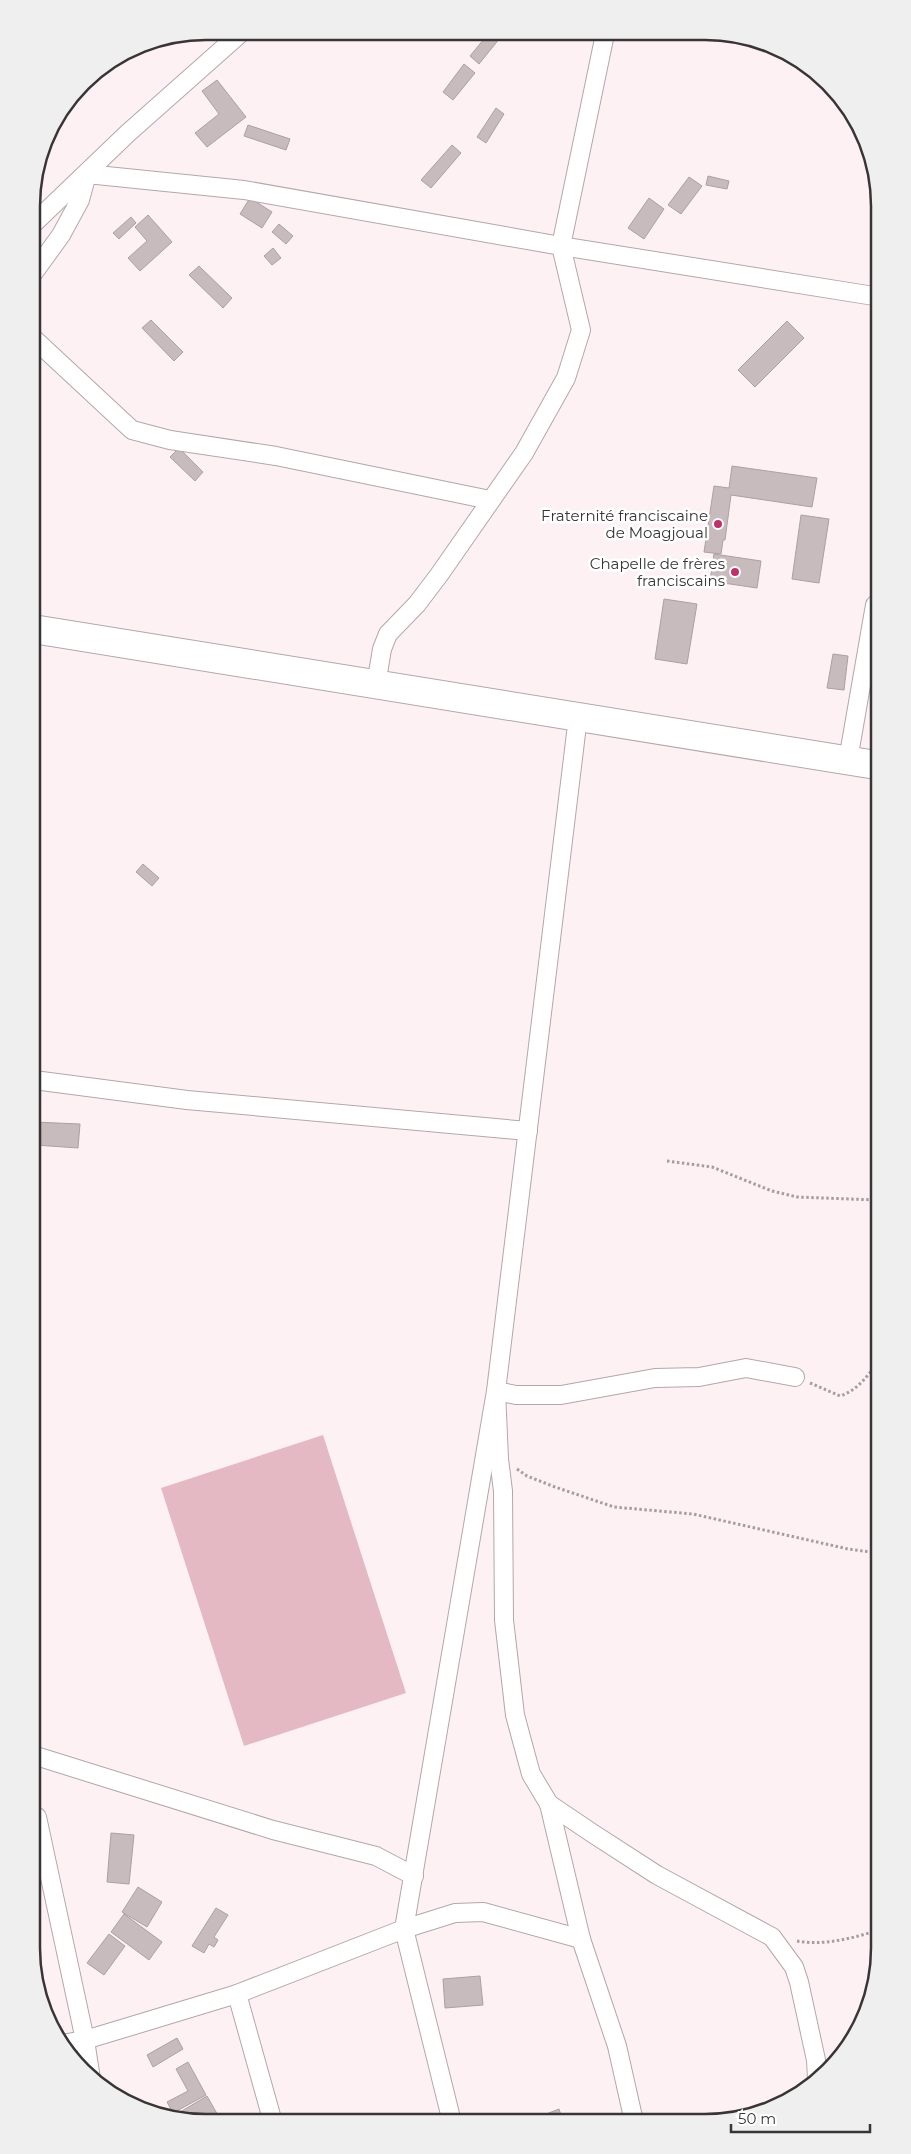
<svg xmlns="http://www.w3.org/2000/svg" width="911" height="2154" viewBox="0 0 911 2154" font-family="Montserrat,sans-serif">
<rect width="100%" height="100%" fill="#fef1f4"/>
<!-- green -->
<path fill="#e4b9c4" d="M323,1435L406,1693L244,1746L161,1488Z"/>
<!-- building -->
<g fill="#c7bbbe" stroke="#aca0a3">
<path d="M489,33H494L500,38L479,64L470,56Z"/>
<path d="M464,64L475,73L453,100L443,92Z"/>
<path d="M217,80L246,117L207,147L195,133L219,114L202,91Z"/>
<path d="M496,108L504,114L486,143L477,137Z"/>
<path d="M248,125L290,139L286,150L244,136Z"/>
<path d="M452,145L461,153L431,188L421,180Z"/>
<path d="M708,176L729,181L727,189L706,185Z"/>
<path d="M689,177L702,186L681,214L668,205Z"/>
<path d="M250,198L272,212L262,228L240,214Z"/>
<path d="M649,198L664,209L644,239L628,228Z"/>
<path d="M148,215L172,242L140,271L128,258L147,241L135,227Z"/>
<path d="M131,217L136,223L119,239L113,233Z"/>
<path d="M279,224L293,236L286,244L272,232Z"/>
<path d="M273,248L281,258L272,265L264,256Z"/>
<path d="M199,266L232,298L223,308L189,275Z"/>
<path d="M151,320L183,352L174,361L142,328Z"/>
<path d="M787,321L804,338L755,387L738,370Z"/>
<path d="M179,448L203,472L195,481L170,457Z"/>
<path d="M732,466L817,478L812,507L731,495L725,540H723L721,554L704,552L714,486L729,488Z"/>
<path d="M801,515L829,519L819,583L792,579Z"/>
<path d="M714,554L761,561L757,588L710,581Z"/>
<path d="M664,599L697,604L687,664L655,659Z"/>
<path d="M833,654L848,656L844,690L827,688Z"/>
<path d="M143,864L159,878L152,886L136,872Z"/>
<path d="M34,1122L80,1124L78,1148L35,1145Z"/>
<path d="M111,1833L134,1835L129,1884L107,1882Z"/>
<path d="M138,1887L162,1902L147,1927L122,1912Z"/>
<path d="M216,1908L228,1915L214,1937L218,1940L214,1947L209,1944L204,1953L192,1946Z"/>
<path d="M124,1914L162,1942L149,1960L111,1932Z"/>
<path d="M109,1934L125,1946L104,1975L87,1963Z"/>
<path d="M480,1976L483,2005L445,2008L443,1979Z"/>
<path d="M177,2038L183,2049L153,2067L147,2055Z"/>
<path d="M188,2062L206,2095L173,2113L167,2102L188,2091L176,2069Z"/>
<path d="M207,2096L220,2119H203L201,2115L194,2119L170,2118Z"/>
<path d="M559,2109L562,2118H536Z"/>
</g>
<g fill="none" stroke-linecap="round" stroke-linejoin="round">
<defs>
<g id="minor">
<path d="M32,225L128,133L243,31"/>
<path d="M32,275L61,235L80,200L87,174L244,190L561,246L874,296"/>
<path d="M32,337L132,430L170,440L276,456L490,500"/>
<path d="M376,685L382,649L388,634L417,604L439,575L524,453L566,378L581,330L561,246L605,34"/>
<path d="M848,760L875,605"/>
<path d="M34,1080L187,1100L528,1131"/>
<path d="M795,1377L746,1368L699,1377L655,1378L561,1395H516L496,1391L499,1459L503,1491L504,1620L515,1715L531,1774L549,1804L592,1833L657,1875L772,1937L794,1967L799,1982L816,2060L817,2079"/>
<path d="M36,1756L273,1830L376,1856L414,1876"/>
<path d="M549,1804L581,1939L617,2046L633,2117"/>
<path d="M37,1817L85,2040L91,2079"/>
<path d="M237,1994L272,2119"/>
<path d="M62,2044L85,2040L237,1994L404,1929L455,1913L483,1912L581,1939"/>
<path d="M451,2118L404,1929L496,1391L578,717"/>
</g>
<path id="primary" d="M33,629L876,765"/>
</defs>
<!-- minor casing -->
<use href="#minor" stroke="#b4a7aa" stroke-width="20"/>
<!-- primary casing -->
<use href="#primary" stroke="#b4a7aa" stroke-width="30"/>
<!-- path -->
<g stroke="#a79da0" stroke-width="3" stroke-dasharray="2.5 2.5" stroke-linecap="butt">
<path d="M667,1161L712,1167L772,1191L797,1197L877,1200"/>
<path d="M810,1383L840,1396C858,1390 866,1377 878,1363"/>
<path d="M517,1469L527,1476L555,1487L614,1507L693,1514L848,1549L878,1553"/>
<path d="M797,1941C824,1946 853,1938 879,1930"/>
</g>
<!-- minor -->
<use href="#minor" stroke="#fff" stroke-width="18"/>
<!-- primary -->
<use href="#primary" stroke="#fff" stroke-width="28"/>
</g>
<!-- markers -->
<g fill="#bd326b" stroke="#fff" stroke-width="2">
<circle cx="718" cy="524" r="5"/>
<circle cx="735" cy="572" r="5"/>
</g>
<g text-anchor="middle" dominant-baseline="central" stroke-width="5" stroke-linejoin="round" paint-order="stroke">
<!-- poi labels -->
<g font-size="15" fill="#393436" stroke="#fff" text-anchor="end">
<text x="708" y="515">Fraternité franciscaine<tspan x="708" dy="17">de Moagjoual</tspan></text>
<text x="725" y="563">Chapelle de frères<tspan x="725" dy="17">franciscains</tspan></text>
</g>
</g>
<!-- crop -->
<path d="M0 0H911V2154H0ZM206 40H705A166 166 0 0 1 871 206V1948A166 166 0 0 1 705 2114H206A166 166 0 0 1 40 1948V206A166 166 0 0 1 206 40Z" fill="#efefef" fill-rule="evenodd"/>
<path fill="none" stroke="#393436" stroke-width="2.5" d="M206 40H705A166 166 0 0 1 871 206V1948A166 166 0 0 1 705 2114H206A166 166 0 0 1 40 1948V206A166 166 0 0 1 206 40Z"/>
<!-- scale -->
<path d="M731 2124v8h139v-8" fill="none" stroke="#393436" stroke-width="2.5"/>
<text x="738" y="2124" font-size="15" fill="#393436" stroke="#ffffff" stroke-width="4" paint-order="stroke">50 m</text>
</svg>
